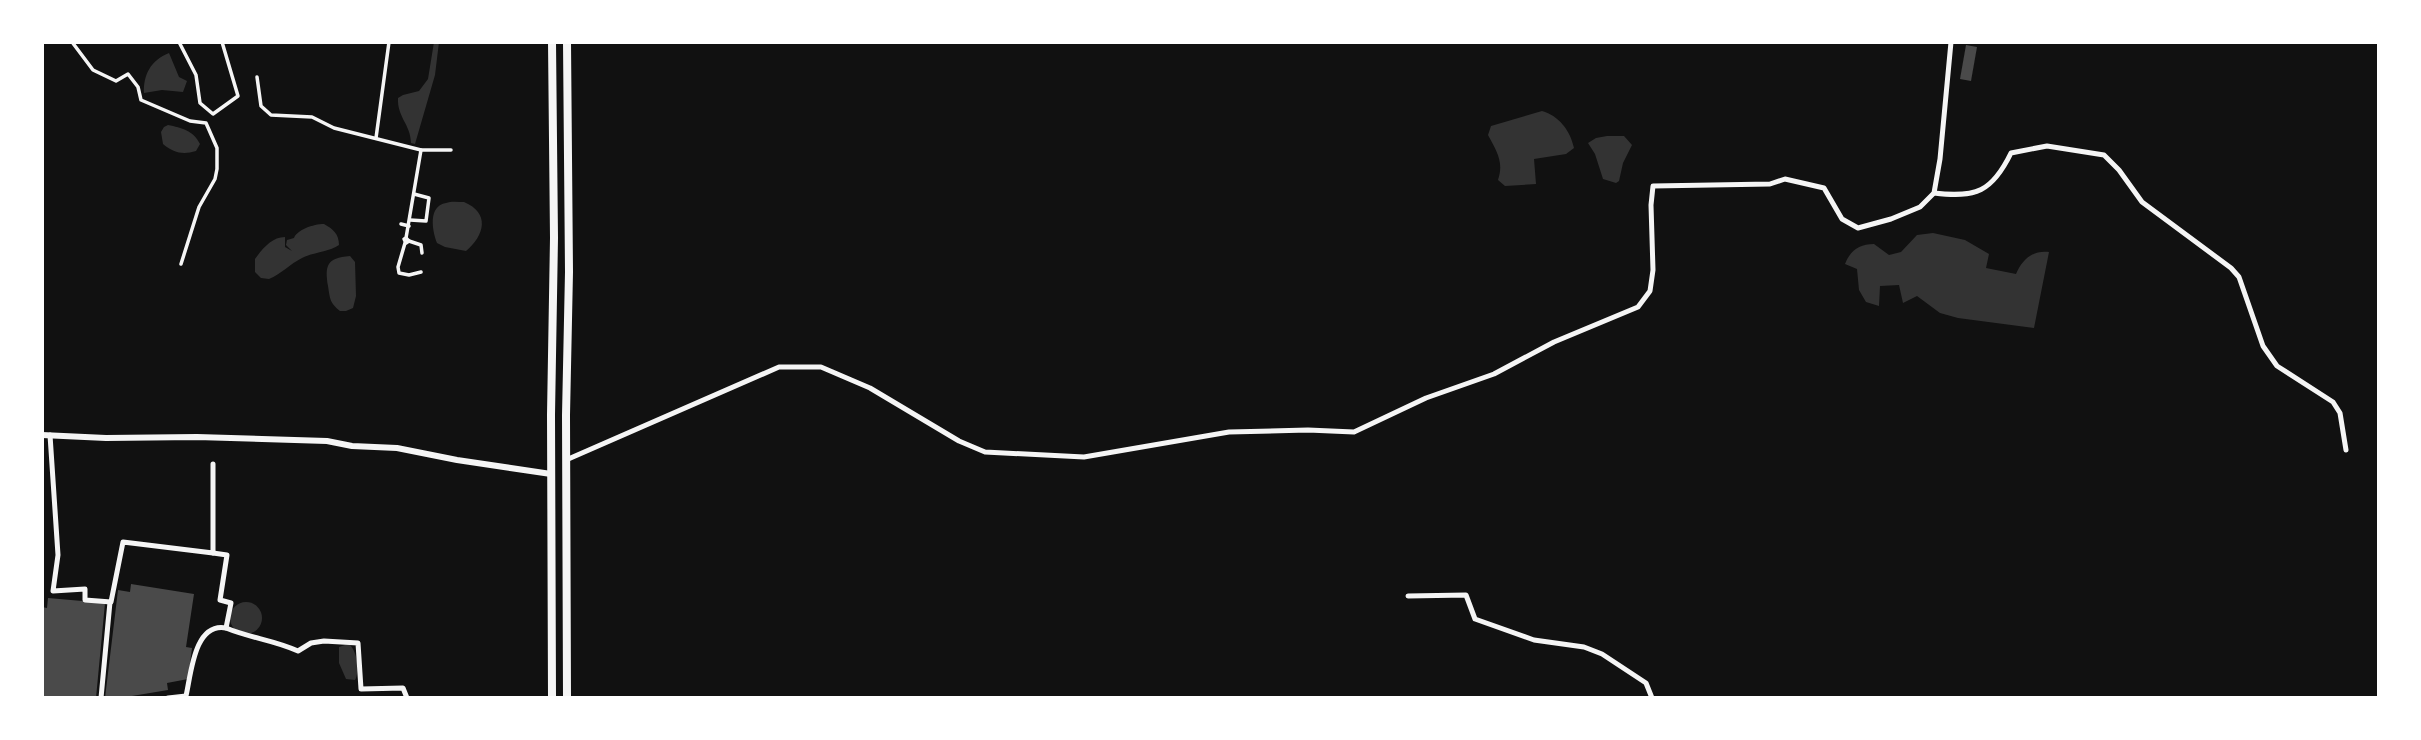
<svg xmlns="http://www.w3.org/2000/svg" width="2421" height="740" viewBox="0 0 2421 740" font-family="'Libre Baskerville',serif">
<rect width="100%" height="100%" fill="#111"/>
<!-- water -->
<g fill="#333">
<path d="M434,42H439L435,75L415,144L411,143C411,125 397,117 398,98L403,95L419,91L428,79Z"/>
<path d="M169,53L179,77L187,81L183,92L162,90L144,93C143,75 151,60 169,53Z"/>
<path d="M1542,111C1559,116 1570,130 1574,148L1566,154L1534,159L1536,184L1505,186L1498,180C1504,162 1497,152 1488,135L1491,126Z"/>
<path d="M168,125C182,128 193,130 200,144L196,151C183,155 174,153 163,144L161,132L164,127Z"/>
<path d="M1607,136H1624L1632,145L1623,163L1619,181L1616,183L1603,179L1595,154L1588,143L1596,138Z"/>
<path d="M464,202C490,213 485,235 466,251L445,247L437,243C432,230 428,206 446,203C451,201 458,202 464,202Z"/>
<path d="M324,224C333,229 339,234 339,245C329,252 314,252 302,258C290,264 281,274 269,279L261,278L255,272V259C263,248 272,237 285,237V247L292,251L286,245L287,240L294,238C297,230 313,224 324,224Z"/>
<path d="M1933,233L1965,240L1989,254L1986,268L2016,274C2022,260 2032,250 2049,252L2034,328L1958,318L1940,313L1917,296L1903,303L1899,285L1880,286L1879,306L1866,302L1859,290L1857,269L1845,264C1850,251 1859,244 1874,244L1889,255L1901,252L1917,235Z"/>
<path d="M350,256L355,262L356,296L353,308L346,311H340C330,303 330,299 328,286C325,266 326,258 350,256Z"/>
<circle cx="246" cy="618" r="16"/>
<path d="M345,645H350C357,652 360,671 355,680L346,679L339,663V647Z"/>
</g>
<!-- building -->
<g fill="#4a4a4a">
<path d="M1966,45L1977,47L1971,81L1960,79Z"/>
<path d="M131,584L194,594L186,647L192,648L188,679L167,683L168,690L120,698H105L118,590L130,592Z"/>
<path d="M48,598L105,603L96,698H42V607L47,608Z"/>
</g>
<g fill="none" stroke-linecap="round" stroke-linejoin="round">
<!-- pedestrian -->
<g stroke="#f5f5f5" stroke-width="3.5">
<path d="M72,42L93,70L116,81L128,74L138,87L141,100L190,121L206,123L217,148V169L215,179L199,207L181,264"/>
<path d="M179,42L196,75L200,103L213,114L238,96L222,42"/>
<path d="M257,77L261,106L271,115L312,117L334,128L421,150H451"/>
<path d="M376,138L389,42"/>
<path d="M410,220L426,221L429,198L414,194"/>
<path d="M401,224L409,226"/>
<path d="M406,238L421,150"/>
<path d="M406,238L409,241L406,243L404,239Z"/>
<path d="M409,241L421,245L422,253"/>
<path d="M405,243L398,267L399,273L409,275L421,272"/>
</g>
<!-- minor -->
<g stroke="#f5f5f5" stroke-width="5">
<path d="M1934,193C1976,198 1992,192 2011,153L2047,146L2104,155L2119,170L2142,202L2231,268L2239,277L2263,346L2277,366L2333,402L2340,413L2346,450"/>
<path d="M50,435L58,555L53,591L85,589V600L111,602L123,542L213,553V464"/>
<path d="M566,460L779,367H821L870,388L959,441L985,452L1084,457L1229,432L1308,430L1354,432L1426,398L1494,374L1554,342L1638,307L1650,291L1653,270L1651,205L1653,186L1770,184L1785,179L1824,188L1842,219L1858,228L1891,219L1920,207L1934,193L1940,159L1951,42"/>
<path d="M213,553L227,555L220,600L231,603L226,628C250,638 274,640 298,651L311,643L324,641L358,643L361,689L403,688L407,698"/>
<path d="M1408,596L1466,595L1475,619L1534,640L1584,647L1602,654L1646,683L1652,698"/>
<path d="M101,698L110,602"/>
<path d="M168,698L186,696C191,675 194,622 226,628"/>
</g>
<!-- tertiary -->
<path stroke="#f5f5f5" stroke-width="6" d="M42,435L106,438L197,437L327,441L352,446L397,448L457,460L551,474"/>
<!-- trunk -->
<g stroke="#f5f5f5" stroke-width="8">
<path d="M567,42L569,272L566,415L567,698"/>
<path d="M552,698L551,415L554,238L552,42"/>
</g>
</g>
<!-- border -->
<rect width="2421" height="740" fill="none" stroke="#ffffff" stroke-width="88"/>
</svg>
